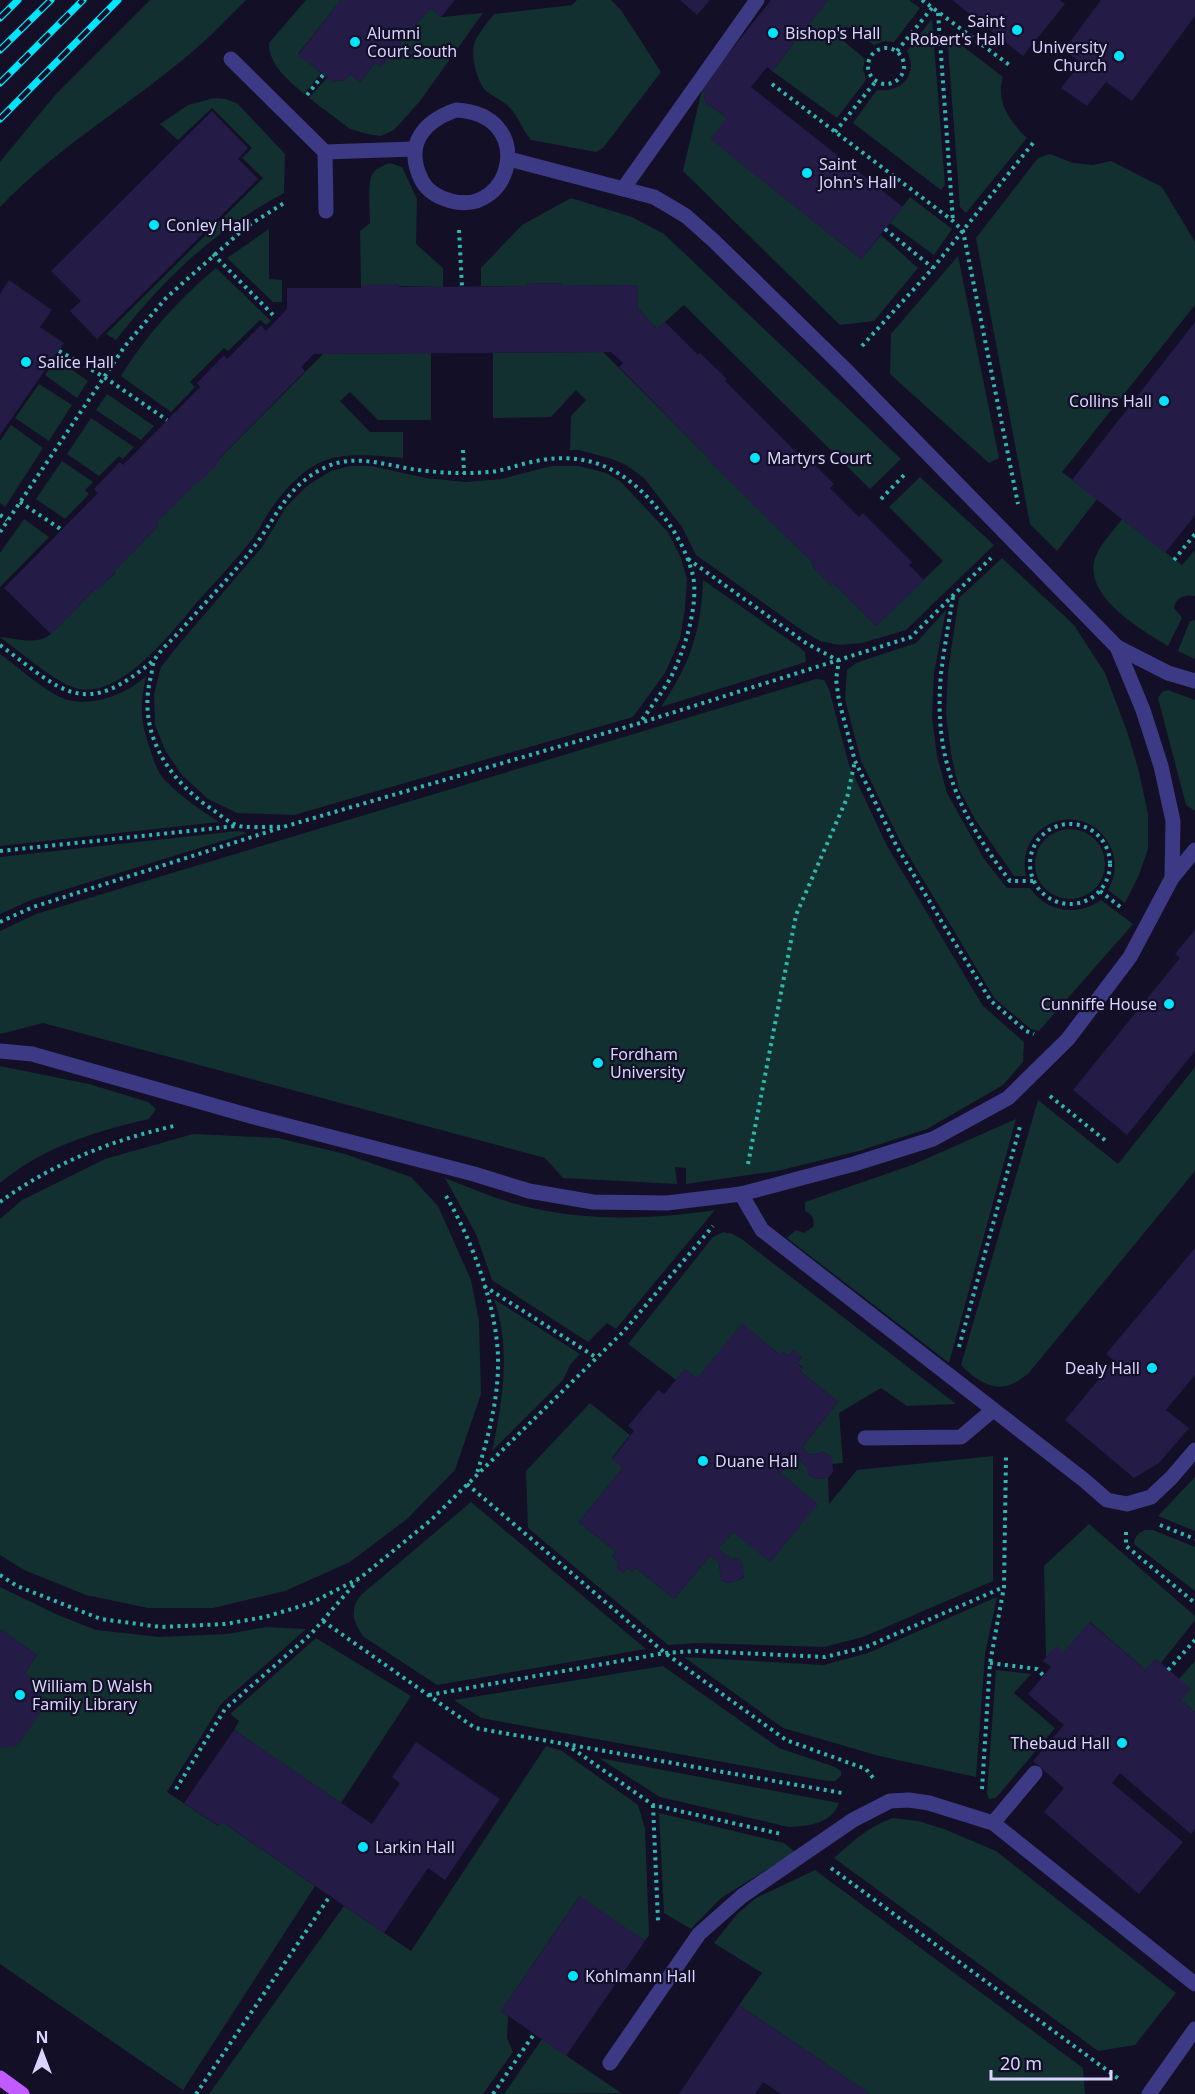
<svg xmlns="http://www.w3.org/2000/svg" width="1195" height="2094" viewBox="0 0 1195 2094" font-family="'Noto Sans',sans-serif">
<rect width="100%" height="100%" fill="#130f26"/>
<!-- green -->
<g fill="#12302f">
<path d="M150,0H246C234,12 222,24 210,36C143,98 64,140 0,207V162L56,94Z"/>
<path d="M306,0H341L298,54L321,73L304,94C288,79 269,66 269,43Z"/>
<path d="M577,0H611L621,10L661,72L603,148L596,152L531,140C522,130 519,116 508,106C501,99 491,96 485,90C476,79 470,54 475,41C480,31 488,22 494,14L572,5Z"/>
<path d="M828,0H909L920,8L894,42L884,41L874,45L851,28L845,27L839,33L840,38L865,59L863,69L866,80L837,118L772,71Z"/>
<path d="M430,8L442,17L483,13L420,101L394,130L381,136L367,134L350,129L309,98L328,77L333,82L345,80L350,74L360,82L375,63L381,67Z"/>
<path d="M932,19L945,185L941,190L853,123L877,90C901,93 919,75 907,51Z"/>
<path d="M947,34L1003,77C995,101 1010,122 1027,138L966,213L960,207Z"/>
<path d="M703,85L705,102L727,118L711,139L861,259L881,235L918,268L874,321L840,325L683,171Z"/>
<path d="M214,98L226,99L238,104L285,154L284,193C215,230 164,278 116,340L106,334L263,178L242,158L252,148L212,108L178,140L160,124L188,105Z"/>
<path d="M1050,154L1073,163L1093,165L1111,161L1162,187L1195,242V305L1062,472L1097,499L1057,551L1030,524L976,238L1038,158Z"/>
<path d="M390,163L402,167L417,199L416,244L443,268V287L361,285L360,231L370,223C370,211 367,181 373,173C377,168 384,165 390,163Z"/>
<path d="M910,197L952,229L934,255L890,223Z"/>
<path d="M571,198L632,217L664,234L901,459L870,489L684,305L657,329L638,308L637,285L563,286V283L527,284L526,286H481V268L522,225Z"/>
<path d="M269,229V279L282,280V302H273L227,258Z"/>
<path d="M958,256L999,458L989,463L890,374L891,334Z"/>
<path d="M216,268L271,321L266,325L260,320L228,351L224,348L190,382L195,387L171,412L121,376C147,334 178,300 216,268Z"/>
<path d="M603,352L709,458L708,459L814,564L812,566L831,585L833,583L876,626L943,561L889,507L920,477L994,545L906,630L862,643L839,645L820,641L803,631L696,555L682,527L644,478L626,465L612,459L579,450H570L571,416L586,400L576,390L551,417L493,418V353Z"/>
<path d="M431,353V420H378L350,392L340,401L370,432H403V458C380,456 349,452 326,460C301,469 281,494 267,515C261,524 257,534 250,542C234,562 216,581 199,600C174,629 120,702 75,688C55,682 19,651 0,637C15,638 36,646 51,634L96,588L98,589L115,573L114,571L158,526L156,523L323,354Z"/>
<path d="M56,359L88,381L77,398L45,375Z"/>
<path d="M39,384L72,405L49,441L15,418Z"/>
<path d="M107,394L154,426L141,440L96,410Z"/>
<path d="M91,418L134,447L123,459L119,456L99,476L67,454Z"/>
<path d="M11,425L43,448L5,507L0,503V441Z"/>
<path d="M62,461L93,482L85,490L89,494L65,519L36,499Z"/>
<path d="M350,466H371L426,478L466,482L501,479L551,466H579L606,473L620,481L668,532L681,558L687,579L685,608L680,639L665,673L633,717L294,815L237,813L208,799L181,774L165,750L155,725L154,694L161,667L180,643L262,547L286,507L308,485L331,471Z"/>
<path d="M24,519L49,537L0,587V553Z"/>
<path d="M1122,519L1182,565L1195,550V596C1185,594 1176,597 1174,608L1182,618L1168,646C1142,630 1087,599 1094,562C1097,547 1113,532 1122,519Z"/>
<path d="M1002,558L1074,625L1105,673L1128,734L1139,772L1148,814V849L1139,875L1125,903L1108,890C1115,878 1117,864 1112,850C1090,796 1014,819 1026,876H1014L976,821L959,789L951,754L946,714L948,671L959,598Z"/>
<path d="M703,580L799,647L805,652L806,662L661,707C690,664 701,632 703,580Z"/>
<path d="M946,610L934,673L932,717L937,756L947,793L984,859L1007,888H1030C1046,912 1077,917 1101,900L1133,924L1039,1031L1031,1029L995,999L901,843L861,761L845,699L847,670L856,663L916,643Z"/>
<path d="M1195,620V659L1178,651L1190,621Z"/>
<path d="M0,654C18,667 36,684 56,695C84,711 125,696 146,676C140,706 140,720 150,749C154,761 157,773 167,782C182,798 201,810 219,822L0,846Z"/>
<path d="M816,679L824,680L829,689L849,765L887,846L983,1006L1024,1042L1023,1062L1003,1085L927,1129L859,1151L777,1171L686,1184V1168L675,1167L677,1184L563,1178L545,1158L43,1023L0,1034V931L36,914Z"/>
<path d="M1168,690L1195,700V811L1186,805L1158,698L1162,692Z"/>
<circle cx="1070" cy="864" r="35"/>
<path d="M238,831L248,833L31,900L0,914V857Z"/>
<path d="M0,1066L89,1084L148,1102L156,1109L149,1119C96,1131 43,1147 0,1183Z"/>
<path d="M1195,1067V1171L1028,1374C1023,1377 1018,1382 1012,1384C992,1393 974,1378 961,1365L1038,1100L1118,1164Z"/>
<path d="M1016,1119L949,1363L787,1238L796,1230L804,1233L813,1227C815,1219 812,1214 805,1211V1202L912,1165Z"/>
<path d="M193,1134L278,1138L345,1154L411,1177L438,1206L471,1280L479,1321L481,1394L455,1470L407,1519L350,1562L285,1591L213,1608H148L86,1595L24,1570L0,1555V1219L22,1200L105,1159Z"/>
<path d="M445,1178C475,1190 505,1203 537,1209C592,1221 659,1219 715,1210L616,1329L607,1323L588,1342L492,1280L476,1234Z"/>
<path d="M723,1232L733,1234L743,1240L956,1404L907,1406L881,1388L839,1413L843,1463L832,1464V1458L824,1452L810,1455L802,1447L838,1402L800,1371L803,1367L797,1363L802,1357L793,1350L789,1356L784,1352L780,1355L742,1324L697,1379L685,1369L676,1380L628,1344L713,1237Z"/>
<path d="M494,1299L580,1354L570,1365L563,1380L492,1451C503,1402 511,1348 494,1299Z"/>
<path d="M590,1403L630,1435L612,1458L623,1468L579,1522L616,1552L612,1557L619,1562L616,1567L623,1573L627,1568L632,1572L636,1568L674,1599L710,1556L719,1562L721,1580L726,1583L740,1580L744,1577L742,1562L738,1558L731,1559L718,1549L733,1532L771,1561L817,1504L780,1473L795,1456L807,1467L808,1474L815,1479L828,1478L829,1504L857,1470L993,1456V1581L863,1637L824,1647L699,1643L668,1645L528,1528L526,1471Z"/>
<path d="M1195,1477V1531L1158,1516Z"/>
<path d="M471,1502L646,1649L437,1685L364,1637C353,1623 349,1610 361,1595Z"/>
<path d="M1089,1524L1195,1616V1620L1161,1663L1155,1659L1146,1670L1090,1622L1064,1652L1046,1657L1044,1566Z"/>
<path d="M1145,1530H1153L1195,1547V1591L1134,1544C1135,1536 1138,1533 1145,1530Z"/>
<path d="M0,1587L58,1615L96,1630L160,1637L227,1634L266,1627L306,1629L221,1704L167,1792L218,1826L222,1822L315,1886L183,2090L0,1964V1748L43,1709L37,1682L25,1673L37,1655L0,1629Z"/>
<path d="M997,1597L985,1654L976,1777L879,1756L783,1728L684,1657L824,1665L868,1653Z"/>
<path d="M316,1638L411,1696L341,1803L234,1730L239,1721L230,1714Z"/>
<path d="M1195,1661V1712L1181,1700L1179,1679Z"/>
<path d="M663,1666L779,1748L835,1767L841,1771V1776L835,1781H827L481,1718L454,1700Z"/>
<path d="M996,1670L1031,1674L1014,1693L1055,1728L996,1798L989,1799L987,1793Z"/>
<path d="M546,1746L562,1751L638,1805L645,1828L649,1935L645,1941L579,1897L501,2011L508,2016L507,2038L513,2052L483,2094H209L344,1906L411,1951Z"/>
<path d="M599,1758L839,1803C831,1824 809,1826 789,1827L660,1797Z"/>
<path d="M659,1813L784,1843L795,1852L721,1898L691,1929L664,1913Z"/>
<path d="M893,1818L918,1821L944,1829L996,1851L1176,1993L1135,2045L1098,2051L834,1858C853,1841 869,1826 893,1818Z"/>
<path d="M815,1870L1083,2068L1085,2094H870L739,2005L762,1973L714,1943L737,1914L756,1898Z"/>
<path d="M542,2039L621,2093L504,2094Z"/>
</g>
<!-- building -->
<g fill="#241b47">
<path d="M341,0H455L441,17L430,8L381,67L375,63L360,82L350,74L345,80L333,82L298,55Z"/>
<path d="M680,0H710L697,15Z"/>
<path d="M771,0H828L772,71L767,67L751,87L903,207L861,259L710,139L727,118L705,102L703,85Z"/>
<path d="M952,0H1060L1065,4L1023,56Z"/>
<path d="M1101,0H1195V16L1132,101L1106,82L1087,106L1061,88L1081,63L1064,50Z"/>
<path d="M212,111L248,148L238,159L258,179L97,339L70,311L81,301L51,271Z"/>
<path d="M9,280L52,310L40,327L64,343L0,435V294Z"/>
<path d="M563,283V286L637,285L638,308L657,329L664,321L698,355L700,353L727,379L725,381L803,459L806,456L834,484L830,488L859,517L863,513L912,562L909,565L924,580L876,626L833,583L831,585L812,566L814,564L707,459L709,458L619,367L623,363L611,352L314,354L301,367L305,371L217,461L219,463L200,482L198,481L156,523L158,526L114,571L115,572L98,590L96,588L51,634L4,588L98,493L94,489L120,462L123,465L200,387L197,383L224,355L227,359L261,325L266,331L287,309V288H361V285L399,284V287L526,286V284Z"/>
<path d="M1195,322V515L1165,553L1072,480Z"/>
<path d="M1195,930V1051L1127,1135L1073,1090L1180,958L1175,954Z"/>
<path d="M1195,1248V1375L1166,1410L1189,1428L1159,1463L1134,1478L1065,1420L1114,1361L1106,1354Z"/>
<path d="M742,1323L780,1355L783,1351L789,1356L793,1349L802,1357L797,1363L803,1368L800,1371L838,1402L802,1447L810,1455L824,1452L832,1458L833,1472L828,1478L815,1479L807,1474V1467L795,1456L780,1473L818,1504L770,1562L733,1532L718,1549L731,1559L738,1558L742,1562L744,1576L740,1580L726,1583L721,1580L719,1562L710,1556L674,1599L636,1568L632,1572L627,1568L623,1573L615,1567L619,1562L612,1557L616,1552L579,1522L623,1468L612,1459L634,1431L628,1426L658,1390L664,1394L685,1369L697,1379Z"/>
<path d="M1089,1622L1146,1670L1155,1659L1161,1663L1191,1689L1181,1700L1195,1712V1829L1191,1834L1120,1773L1112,1783L1183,1842L1139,1894L1044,1812L1064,1788L1033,1761L1064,1725L1028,1694L1051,1667L1043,1661L1046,1657L1056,1646L1064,1652Z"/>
<path d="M0,1629L37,1655L25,1673L37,1682L43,1709L17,1746L0,1748Z"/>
<path d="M234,1730L372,1824L400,1783L392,1777L416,1742L500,1799L445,1880L428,1868L384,1933L222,1822L219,1826L184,1803Z"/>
<path d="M580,1896L645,1941L566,2056L501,2011Z"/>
<path d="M739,2005L870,2094H781L763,2082L755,2094H679Z"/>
</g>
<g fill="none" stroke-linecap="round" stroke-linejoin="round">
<!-- path -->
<g stroke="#2fb8b0" stroke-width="4" stroke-dasharray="3 4.5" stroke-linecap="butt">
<path d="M922,0L1012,67"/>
<path d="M938,13L953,221"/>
<circle cx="886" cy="66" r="18"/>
<path d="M897,51L932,8"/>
<path d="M772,84L953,221L963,231L1018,504"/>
<path d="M307,95L323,75"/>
<path d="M835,132L876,81"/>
<path d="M885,229L933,268"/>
<path d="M459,230L462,287"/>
<path d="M213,254L276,318"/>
<path d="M862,346L933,268L1033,143"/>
<path d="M59,351L104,377L167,420"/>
<path d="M463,450L464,474"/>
<path d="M881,499L907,472"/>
<path d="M20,502L62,530"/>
<path d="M0,515L7,520"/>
<path d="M0,532L125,346L166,298L246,227L284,203"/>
<path d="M688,559L806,643L839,661L836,679L839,701L855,761L897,847L943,924L991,1001L1026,1031L1034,1034"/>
<path d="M1174,560L1195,534"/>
<path d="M953,597C949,622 944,648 941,674C933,759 959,815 1010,881H1033"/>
<path d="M0,645C64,692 83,720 154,660"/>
<circle cx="1070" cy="864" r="40"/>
<path d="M280,827C268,826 245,829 236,825C228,822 220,815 213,810C169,781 138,734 150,680C152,674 152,665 155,659C161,649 173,639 181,630C206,601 234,574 257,543C279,512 289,484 326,467C356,453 388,466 418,470C442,473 465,474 489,472C503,471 514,466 527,463C587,448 628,469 664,517C677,534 688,555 693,576C699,605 684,652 671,677C662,693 650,708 640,723"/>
<path d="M0,851L236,826"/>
<path d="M1100,891L1123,909"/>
<path d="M0,922L33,907L283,827L640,723L911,637L991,558"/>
<path d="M1050,1096L1106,1141"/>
<path d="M748,1164L796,915L847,798L855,761"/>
<path d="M446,1196C472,1240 496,1305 498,1356C499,1397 489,1435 477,1473"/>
<path d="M0,1202C51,1164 112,1140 174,1126"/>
<path d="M484,1286L597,1358"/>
<path d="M959,1347L1021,1123"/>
<path d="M467,1484L665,1653L786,1740L866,1769L874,1779"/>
<path d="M1160,1525L1195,1539"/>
<path d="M1126,1532V1546L1195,1603"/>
<path d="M0,1575L17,1586L101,1619L161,1627L225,1624L265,1617L311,1603L360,1578L431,1520L624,1331L713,1226"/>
<path d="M323,1621L475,1728L842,1793"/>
<path d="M990,1663L1037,1669L1044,1676"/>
<path d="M1168,1670L1195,1640"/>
<path d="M429,1695L665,1653L697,1651L825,1657L866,1647L1004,1587"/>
<path d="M566,1744L653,1805L781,1834"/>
<path d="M176,1789L225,1709L311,1634L357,1581"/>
<path d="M982,1789L990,1663L1004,1587L1006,1456"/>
<path d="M653,1805L658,1921"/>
<path d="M831,1868L1119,2079"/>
<path d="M196,2094L330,1896"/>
<path d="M493,2094L534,2034"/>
</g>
<!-- minor -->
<g stroke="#3d3a85" stroke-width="15">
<path d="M231,59L325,152L326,211"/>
<path d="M456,110C537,114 513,217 451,201C440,198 428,192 422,181C404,146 422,122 456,110Z"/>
<path d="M325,152L414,149"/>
<path d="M623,189L757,0"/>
<path d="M1117,647L1168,673L1195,681"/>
<path d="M1172,878L1195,850"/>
<path d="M0,1051L32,1054L254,1117L474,1174L529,1191L593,1202L667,1203L741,1194L854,1164L933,1139L1008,1098L1068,1039L1130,957L1172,878L1173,821L1161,766L1143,710L1117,647L843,367L714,241L686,216L654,197L509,159"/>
<path d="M741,1194L762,1230L1084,1480L1107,1500L1127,1504L1151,1497L1172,1477L1195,1450"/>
<path d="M865,1438L961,1437L993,1410"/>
<path d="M993,1823L1035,1773"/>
<path d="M610,2063L699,1934L742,1896L853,1820L890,1801L909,1800L929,1803L993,1823L1195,1984"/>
<path d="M1149,2094L1195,2029"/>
</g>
<!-- major -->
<path stroke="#c25bff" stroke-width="15" d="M0,2078L22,2094"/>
<defs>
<g id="rail">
<path d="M0,18L18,0"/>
<path d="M0,50L51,0"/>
<path d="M0,83L83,0"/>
<path d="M0,119L118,0"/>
</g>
</defs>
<!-- rail casing -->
<use href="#rail" stroke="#00e5ff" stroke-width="7"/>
<!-- rail -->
<use href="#rail" stroke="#130f26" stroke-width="4.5" stroke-dasharray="14" stroke-linecap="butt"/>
</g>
<!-- markers -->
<g fill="#00e5ff" stroke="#130f26" stroke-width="2">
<circle cx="1017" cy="30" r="6"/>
<circle cx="773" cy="33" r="6"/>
<circle cx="355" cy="42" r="6"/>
<circle cx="1119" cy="56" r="6"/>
<circle cx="807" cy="173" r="6"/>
<circle cx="154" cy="225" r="6"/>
<circle cx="26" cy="362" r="6"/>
<circle cx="1164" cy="401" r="6"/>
<circle cx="755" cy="458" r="6"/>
<circle cx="1169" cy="1004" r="6"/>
<circle cx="598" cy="1063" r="6"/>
<circle cx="1152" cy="1368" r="6"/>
<circle cx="703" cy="1461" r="6"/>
<circle cx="20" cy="1695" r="6"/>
<circle cx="1122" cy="1743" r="6"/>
<circle cx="363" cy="1847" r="6"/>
<circle cx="573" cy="1976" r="6"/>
</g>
<g text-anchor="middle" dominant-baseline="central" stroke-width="4.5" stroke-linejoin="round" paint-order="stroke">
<!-- poi labels -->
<g font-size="16" fill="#d9d4ff" stroke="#130f26" text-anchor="start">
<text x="1005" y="21" text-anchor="end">Saint<tspan x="1005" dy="18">Robert's Hall</tspan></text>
<text x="367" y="33">Alumni<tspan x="367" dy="18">Court South</tspan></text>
<text x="785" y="33">Bishop's Hall</text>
<text x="1107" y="47" text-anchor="end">University<tspan x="1107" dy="18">Church</tspan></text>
<text x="819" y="164">Saint<tspan x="819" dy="18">John's Hall</tspan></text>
<text x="166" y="225">Conley Hall</text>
<text x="38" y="362">Salice Hall</text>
<text x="1152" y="401" text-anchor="end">Collins Hall</text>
<text x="767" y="458">Martyrs Court</text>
<text x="1157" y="1004" text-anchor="end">Cunniffe House</text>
<text x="610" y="1054">Fordham<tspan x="610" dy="18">University</tspan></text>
<text x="1140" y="1368" text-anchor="end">Dealy Hall</text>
<text x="715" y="1461">Duane Hall</text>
<text x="32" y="1686">William D Walsh<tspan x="32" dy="18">Family Library</tspan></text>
<text x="1110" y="1743" text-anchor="end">Thebaud Hall</text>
<text x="375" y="1847">Larkin Hall</text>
<text x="585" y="1976">Kohlmann Hall</text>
</g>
</g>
<!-- north arrow -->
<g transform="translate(42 2052)" stroke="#130f26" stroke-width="4.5" paint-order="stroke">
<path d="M0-4.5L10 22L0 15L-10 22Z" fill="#d9d4ff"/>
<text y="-9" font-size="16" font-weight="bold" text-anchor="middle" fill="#d9d4ff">N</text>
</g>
<!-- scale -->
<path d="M991 2070v9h120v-9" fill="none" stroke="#d9d4ff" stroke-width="3"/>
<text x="1000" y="2070" font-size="18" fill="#d9d4ff" stroke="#130f26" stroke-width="4.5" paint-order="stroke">20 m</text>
</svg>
